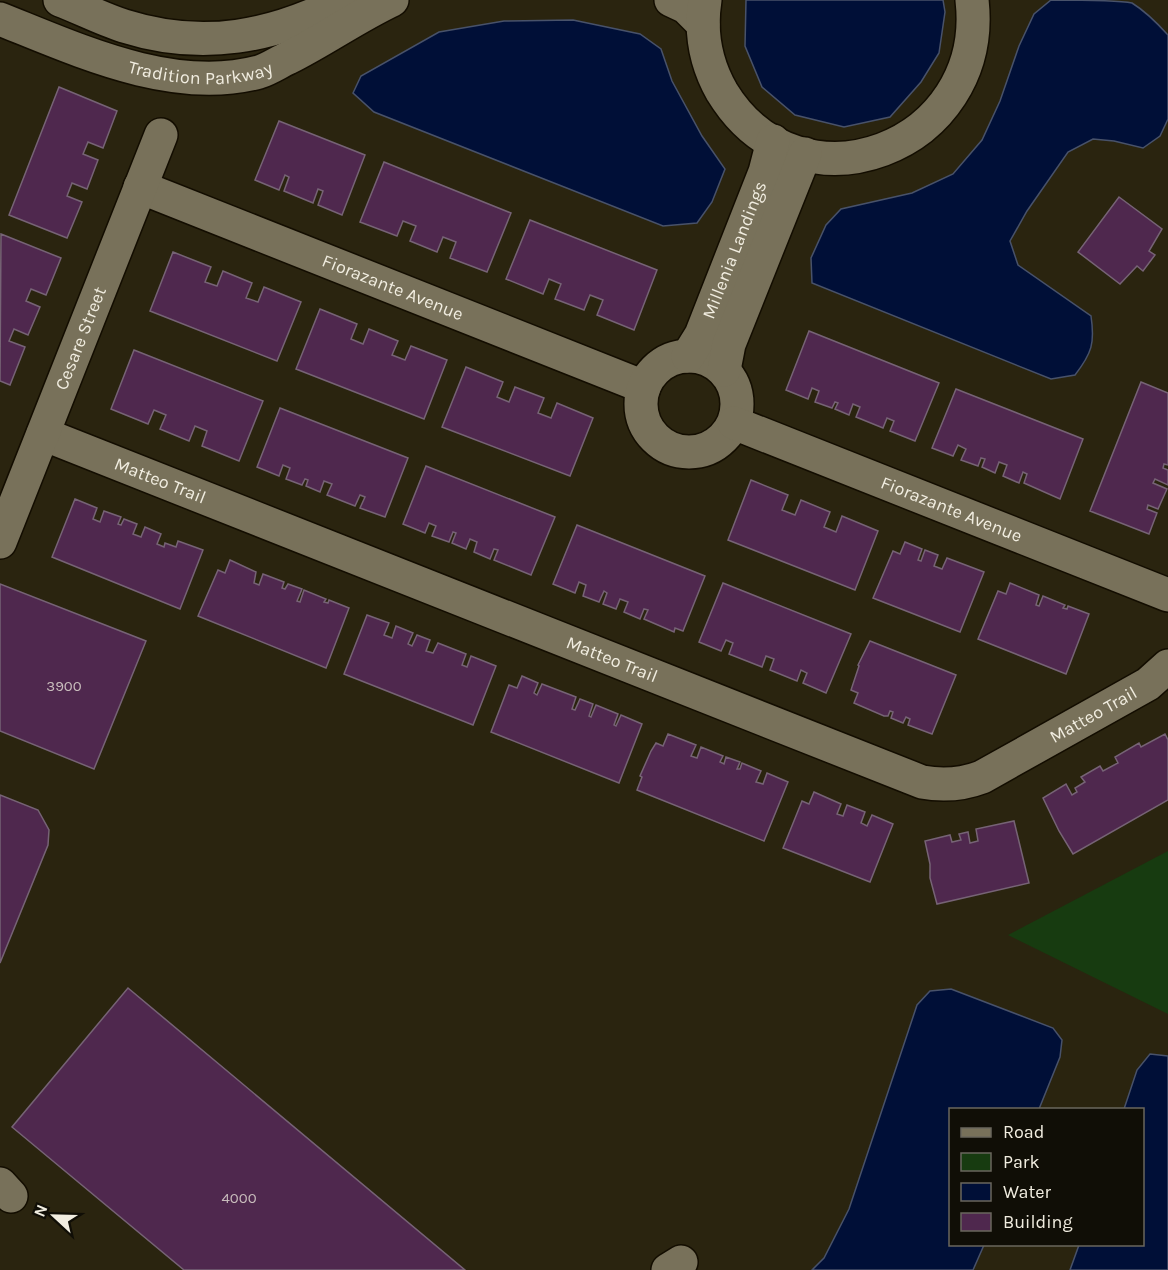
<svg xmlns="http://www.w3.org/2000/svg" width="1168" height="1270" viewBox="0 0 1168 1270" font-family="Karla,sans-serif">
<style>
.green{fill:#173b10}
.water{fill:#000f37;stroke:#48526a;stroke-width:1.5}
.building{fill:#4f284e;stroke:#766375;stroke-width:1.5}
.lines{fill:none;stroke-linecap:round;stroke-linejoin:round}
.minor-casing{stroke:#130d00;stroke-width:36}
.minor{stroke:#78715a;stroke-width:33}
.labels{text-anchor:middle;stroke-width:6;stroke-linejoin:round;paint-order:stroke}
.number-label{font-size:15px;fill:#c8bcbc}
.street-label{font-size:18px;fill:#f1ede0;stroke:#100e06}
</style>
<rect width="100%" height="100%" fill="#2a240f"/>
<polygon class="green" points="1168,851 1168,1014 1008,935"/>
<g class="water">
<polygon points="746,0 943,0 945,12 939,53 921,82 890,117 844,127 795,115 762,87 745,46"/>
<path d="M1051,0C1069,0 1118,0 1132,3C1145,11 1158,24 1168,35V119L1160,136L1143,148L1114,141L1093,139L1068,152L1027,211L1010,241L1018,265L1091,316C1095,343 1092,353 1075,375L1051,379L812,283L811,258L826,225L841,209L912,193L953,174L982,140L1000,101L1019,46L1034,14Z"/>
<polygon points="573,20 640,34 661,49 672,81 702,136 725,169 712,202 697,223 663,226 374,112 353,93 361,76 439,32 504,21"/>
<polygon points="951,989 1053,1028 1062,1040 1060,1057 1039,1109 950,1110 950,1244 984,1245 973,1270 812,1270 824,1258 849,1209 917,1005 930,991"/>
<polygon points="1150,1054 1168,1056 1168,1270 1070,1270 1079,1245 1142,1244 1142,1110 1124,1109 1137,1070"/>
</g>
<g class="building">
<polygon points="59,87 117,111 103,148 88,142 83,154 98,160 87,189 72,183 67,196 82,202 67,238 9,215"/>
<polygon points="279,121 365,155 342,215 318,205 323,191 318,189 313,203 284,191 289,177 285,175 279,190 255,180"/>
<polygon points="384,162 511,213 487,272 450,258 456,242 443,237 437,252 410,241 416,226 403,221 397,236 360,222"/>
<polygon points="1119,197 1162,229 1149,251 1155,255 1143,271 1137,266 1120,284 1078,252"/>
<polygon points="530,220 657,270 634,330 597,315 603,300 590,295 584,310 555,299 561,284 549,279 543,294 506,279"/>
<polygon points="1,234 61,258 46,295 31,289 26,301 40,307 28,335 14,329 9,341 25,347 10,385 0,381"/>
<polygon points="173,252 211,267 205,282 217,286 223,271 252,283 246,298 258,302 264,287 301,302 277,361 150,311"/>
<polygon points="320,309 357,324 351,339 363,344 369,329 398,341 392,355 405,360 411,346 447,360 424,419 296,369"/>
<polygon points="809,331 939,383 915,441 890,431 894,421 887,418 883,428 856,417 860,407 853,404 849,415 835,409 838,403 835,402 832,408 815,402 819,391 812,388 808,399 786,390"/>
<polygon points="134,350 263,401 239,461 202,446 207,431 195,426 189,441 160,429 166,415 154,410 148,424 111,409"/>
<polygon points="466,367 503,382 497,397 509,402 515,387 544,398 538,413 551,418 557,403 593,418 570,476 442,427"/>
<polygon points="1141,382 1168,393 1168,465 1164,464 1163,468 1168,470 1168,485 1155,479 1153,483 1167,489 1158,509 1148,505 1147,509 1157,513 1149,534 1090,511"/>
<polygon points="956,389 1083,439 1060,499 1024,483 1027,474 1023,472 1019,483 1003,476 1007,465 999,462 995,473 982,467 985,459 981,458 978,466 961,460 966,449 958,445 953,456 932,448"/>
<polygon points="280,408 408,458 385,517 360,508 365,497 360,495 355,506 327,495 332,484 324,481 320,492 306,486 308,480 305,479 302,485 286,479 290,468 283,465 279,476 257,467"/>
<polygon points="426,466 555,517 531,575 494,560 498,550 494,549 490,559 474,552 477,542 470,539 466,549 452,543 456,533 453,532 449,542 432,536 436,526 429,523 425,533 403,524"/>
<polygon points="751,480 788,495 782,510 795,515 801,500 830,512 824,527 836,532 842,516 878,531 855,590 728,540"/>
<polygon points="75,499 97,508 93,519 100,522 104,511 121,517 118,524 121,525 124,519 137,524 133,534 141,537 145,527 161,534 157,544 164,547 165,543 176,547 178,541 203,550 180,609 52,557"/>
<polygon points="577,525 705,576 683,631 675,628 674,632 644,619 648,610 644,609 640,619 624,612 628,602 620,599 616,609 603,604 607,593 604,591 599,602 583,596 586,585 579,582 575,593 553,584"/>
<polygon points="905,542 922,549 918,560 921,561 925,550 938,555 934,566 942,569 947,558 984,572 960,632 873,598 893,551 900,554"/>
<polygon points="230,560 256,572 254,583 259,585 263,574 284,582 282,588 285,589 288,584 302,589 297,601 300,602 304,590 326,599 324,602 328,603 329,600 349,608 326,668 198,616 218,570 225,573"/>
<polygon points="723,583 851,634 826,693 803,683 807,673 801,670 797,681 770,670 774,659 766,656 762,667 729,654 733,643 726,640 721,651 699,642"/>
<polygon points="1010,583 1039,595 1036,605 1039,606 1043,596 1065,605 1063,608 1067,609 1068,606 1089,614 1066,674 978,639 998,591 1006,594"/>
<polygon points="0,584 146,641 94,769 0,731"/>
<polygon points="367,615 389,623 384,635 392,638 396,626 413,633 408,644 412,646 417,635 430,640 426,651 433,653 438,643 466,654 462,665 467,667 471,656 496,666 473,725 344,674"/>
<polygon points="870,641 956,675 932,734 908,725 910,719 906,717 903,723 891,718 893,712 890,711 888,716 884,716 854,703 858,693 851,690 859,666 858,665"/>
<polygon points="522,676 538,683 534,693 537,695 542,684 576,697 572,709 575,710 580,699 593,704 589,716 591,717 596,705 618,714 614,725 616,726 621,715 642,724 619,783 491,732 509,685 517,688"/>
<polygon points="668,734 696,745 691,756 697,758 701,747 723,756 720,762 724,764 726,757 740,762 737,769 740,769 742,763 761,771 756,782 763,784 767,773 788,782 764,841 637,790 642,777 640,776 651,751 656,743 663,746"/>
<polygon points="1165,734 1168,740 1168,800 1073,854 1059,831 1043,798 1066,784 1072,795 1077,792 1075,788 1085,782 1081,777 1100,766 1103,771 1118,763 1115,757 1139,743 1141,747"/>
<polygon points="814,792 841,804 837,814 843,816 847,805 865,812 861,823 867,826 872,815 893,824 870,882 783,848 802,801 809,804"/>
<polygon points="0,795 38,810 49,830 48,845 0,963"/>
<polygon points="1014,821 1029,883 937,904 930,878 930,864 925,841 950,835 952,842 961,840 959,834 968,832 970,843 978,841 976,829"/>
<polygon points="128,988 465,1270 184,1270 12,1127"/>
</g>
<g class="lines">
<defs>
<g id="minor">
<path d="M60,0C81,8 102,19 124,26C203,51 273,37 345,0"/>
<polyline points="671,0 686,7 703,24"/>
<path d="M705,0C700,32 706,64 722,92C800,220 989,148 972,0"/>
<path id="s1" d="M0,19C78,50 173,95 259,72C269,69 279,62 288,58C324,40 356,17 392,0"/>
<path id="s2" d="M140,187L644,387"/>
<circle cx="689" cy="404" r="48"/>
<path id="s3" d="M688,356L701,335L765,172L773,141"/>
<polyline points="724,370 729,344 805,154"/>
<path id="s4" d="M734,423L1168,595"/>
<path id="s5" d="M43,434L922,782C943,786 961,785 982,777L1148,684L1168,666"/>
<path id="s6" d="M0,542L161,135"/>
<polyline points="0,1184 11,1196"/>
<polyline points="668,1270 681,1262"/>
</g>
</defs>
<use href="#minor" class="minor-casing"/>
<use href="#minor" class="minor"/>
</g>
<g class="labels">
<g class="number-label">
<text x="64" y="691">3900</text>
<text x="239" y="1203">4000</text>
</g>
<g class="street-label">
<text dy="6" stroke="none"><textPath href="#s1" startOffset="210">Tradition Parkway</textPath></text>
<text dy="6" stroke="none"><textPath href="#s3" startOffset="116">Millenia Landings</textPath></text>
<text dy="6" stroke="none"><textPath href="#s2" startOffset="272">Fiorazante Avenue</textPath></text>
<text dy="6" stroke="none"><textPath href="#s6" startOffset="219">Cesare Street</textPath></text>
<text dy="6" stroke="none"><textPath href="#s5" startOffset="126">Matteo Trail</textPath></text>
<text dy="6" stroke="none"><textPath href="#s4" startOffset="234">Fiorazante Avenue</textPath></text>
<text dy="6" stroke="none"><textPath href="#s5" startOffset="612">Matteo Trail</textPath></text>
<text dy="6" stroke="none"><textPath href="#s5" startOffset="1134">Matteo Trail</textPath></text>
</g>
</g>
<rect x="949" y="1108" width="195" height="138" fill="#100e06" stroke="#6a675d" stroke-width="1.5"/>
<rect x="961" y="1128" width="30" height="9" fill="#78715a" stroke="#6a675d" stroke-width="1.5"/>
<text x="1003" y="1138" font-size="18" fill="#f1ede0">Road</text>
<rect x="961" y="1153" width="30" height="18" fill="#173b10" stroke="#6a675d" stroke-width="1.5"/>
<text x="1003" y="1168" font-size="18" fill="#f1ede0">Park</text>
<rect x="961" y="1183" width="30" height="18" fill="#000f37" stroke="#6a675d" stroke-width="1.5"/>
<text x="1003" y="1198" font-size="18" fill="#f1ede0">Water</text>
<rect x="961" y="1213" width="30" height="18" fill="#4f284e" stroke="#6a675d" stroke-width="1.5"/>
<text x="1003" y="1228" font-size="18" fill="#f1ede0">Building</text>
<g transform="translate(54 1216) rotate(292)" stroke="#100e06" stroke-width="4.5" paint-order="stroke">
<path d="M0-4.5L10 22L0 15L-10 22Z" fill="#f1ede0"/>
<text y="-9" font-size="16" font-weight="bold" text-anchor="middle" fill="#f1ede0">N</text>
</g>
</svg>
